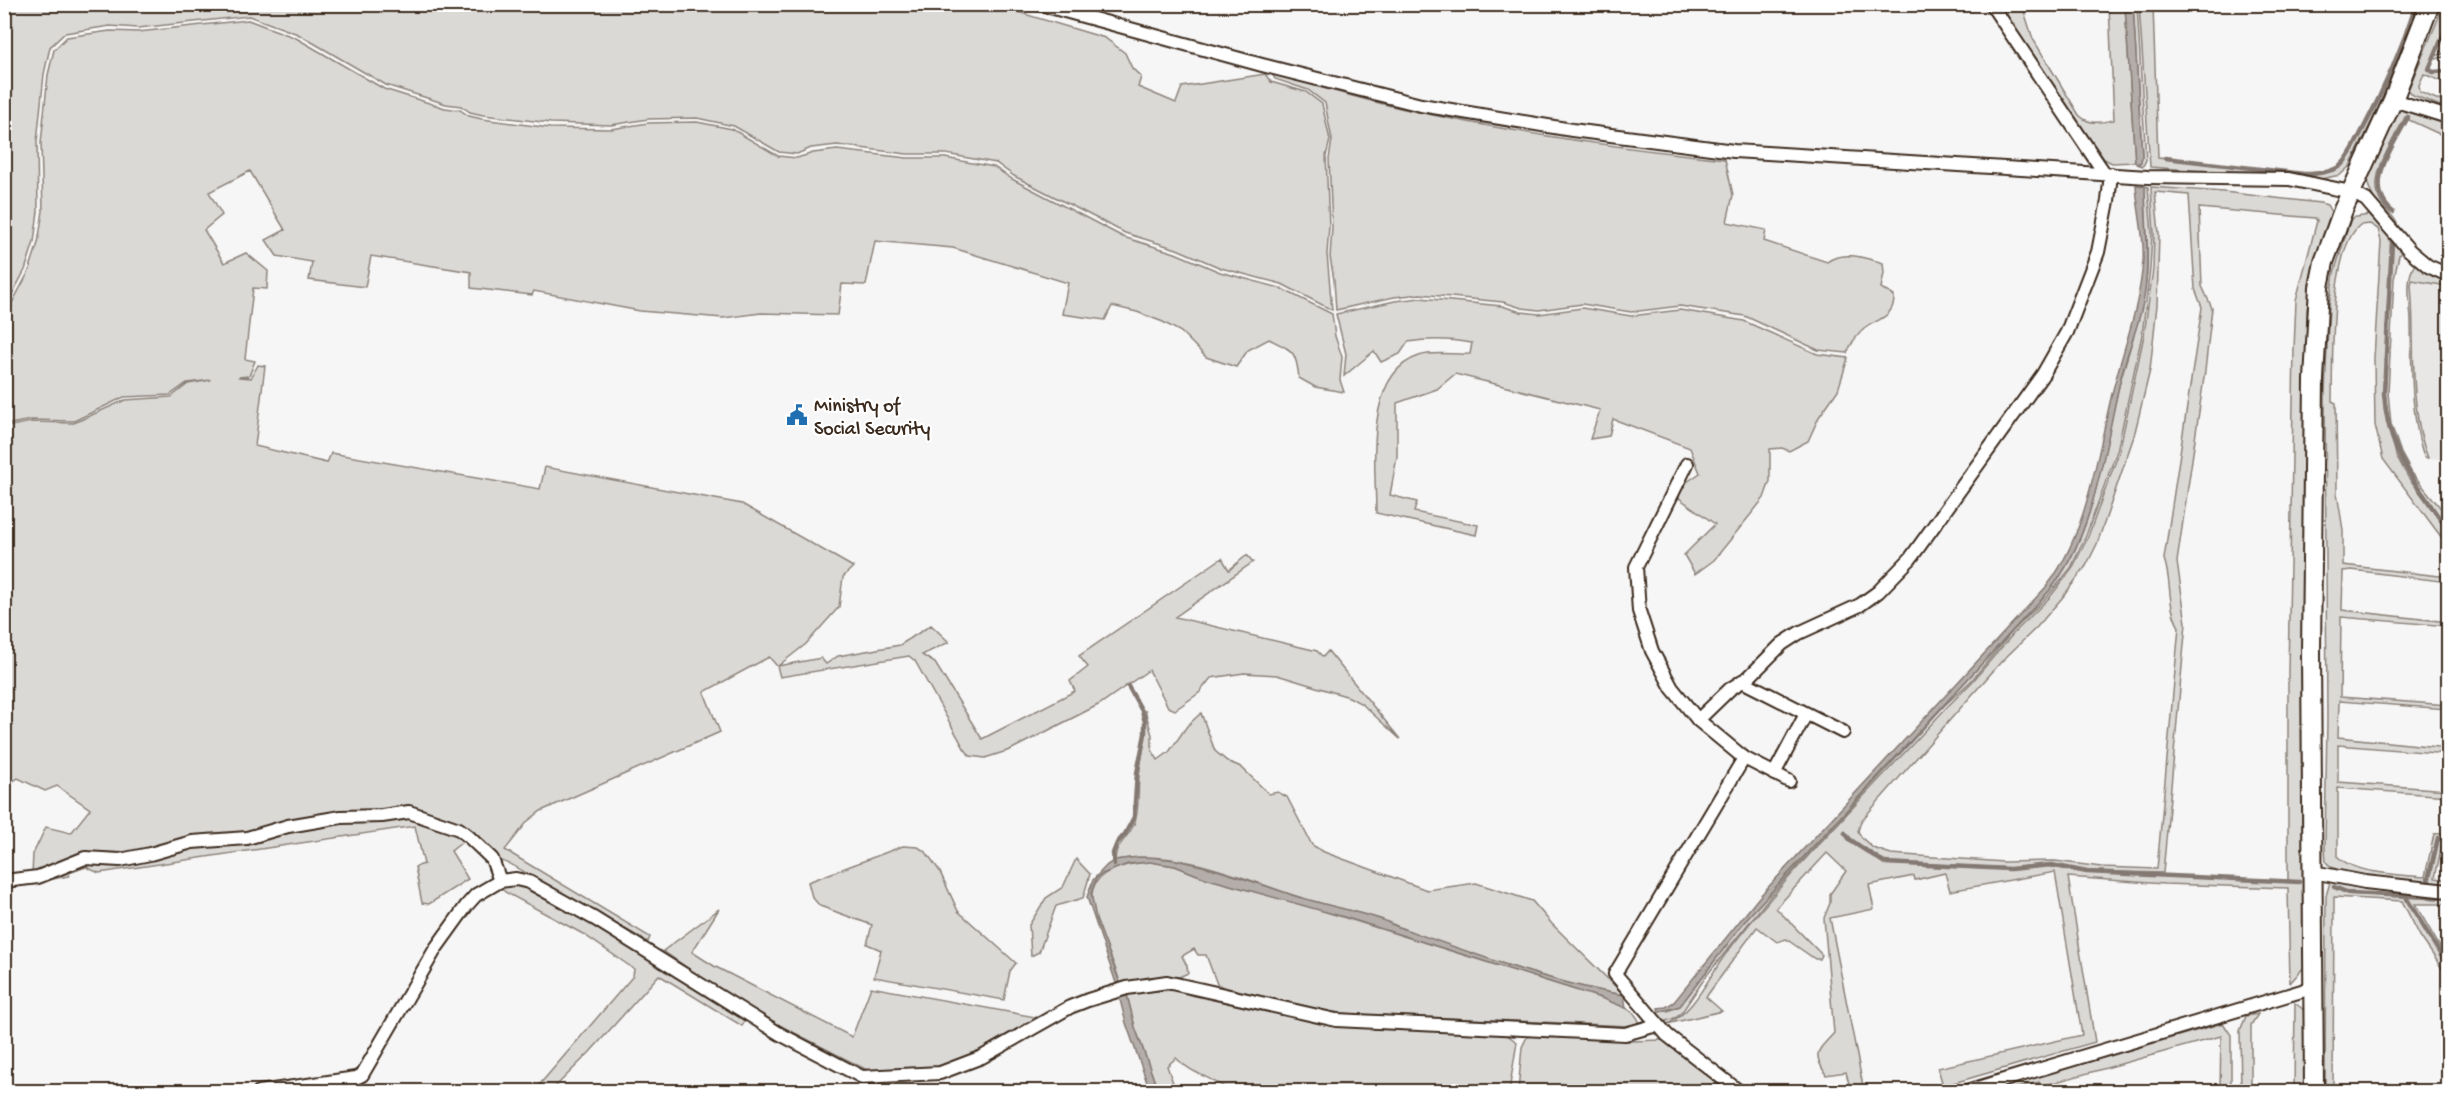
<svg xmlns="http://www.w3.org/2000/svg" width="2453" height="1096" viewBox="0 0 2453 1096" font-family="'Gochi Hand',sans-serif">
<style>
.built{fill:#e9e7e6}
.green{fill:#dbd9d6;stroke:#8b827a;stroke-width:1.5;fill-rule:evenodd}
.water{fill:#b4aeaa;stroke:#847972;stroke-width:1.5}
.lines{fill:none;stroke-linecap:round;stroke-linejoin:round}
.stream{stroke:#847972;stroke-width:4.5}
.street-casing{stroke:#3b2a1e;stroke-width:16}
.secondary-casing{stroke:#3b2a1e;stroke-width:22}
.street{stroke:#fff;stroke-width:12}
.secondary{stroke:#fff;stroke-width:18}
.labels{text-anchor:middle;stroke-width:4.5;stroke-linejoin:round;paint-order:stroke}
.poi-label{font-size:20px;fill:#3b2a1e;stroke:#fff;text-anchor:start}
</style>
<rect width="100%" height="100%" fill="#f7f6f6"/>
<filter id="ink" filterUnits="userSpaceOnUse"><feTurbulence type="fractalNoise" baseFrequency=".0167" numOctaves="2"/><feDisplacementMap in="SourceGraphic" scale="12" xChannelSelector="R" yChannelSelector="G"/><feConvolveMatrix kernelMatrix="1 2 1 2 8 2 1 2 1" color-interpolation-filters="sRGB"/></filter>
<g filter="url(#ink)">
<polygon class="built" points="2412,280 2448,286 2448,460 2428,458 2419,428 2415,392"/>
<g class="green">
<polygon points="854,4 994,5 1105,38 1125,53 1132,68 1141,77 1138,87 1176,103 1182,87 1265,74 1271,82 1306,92 1322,104 1330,140 1326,156 1329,226 1327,254 1332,310 1282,284 1221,268 1177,249 1125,233 1014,176 996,163 946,154 907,154 837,145 811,148 797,154 779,152 734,126 697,118 648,119 611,125 551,123 483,115 470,112 461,106 446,104 386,85 298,34 249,16 138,28 110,26 65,33 50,47 44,74 37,142 38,211 34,242 25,270 6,306 5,314 5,5"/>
<path d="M2018,5H2022L2033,39L2079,115C2090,126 2101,122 2114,120L2109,5H2125L2135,162L2112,163L2104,159L2002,14L2004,9Z"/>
<polygon points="2133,5 2137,5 2146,160 2143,166 2137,164 2141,162 2142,156"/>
<polygon points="2139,5 2153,5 2158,158 2314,175 2339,168 2352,152 2400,56 2418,5 2422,5 2391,81 2350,166 2340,175 2316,180 2150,167"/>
<polygon points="2444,5 2448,5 2448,23 2434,56 2448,52 2448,56 2432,60 2429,70 2433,73 2448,72 2448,84 2424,74 2419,85 2420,92 2448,104 2448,109 2413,95 2408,90"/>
<path d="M248,20L296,38L384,89L445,108L460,110L469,116L482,119L550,128L611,129L648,123L697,122L732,129L778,156L797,158L813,153L837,150L907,158H945L994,167L1012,179L1123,237L1175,253L1220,272L1280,288L1332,314L1335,336L1342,357L1340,380L1344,392L1315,387L1299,378C1296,350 1293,351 1269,339L1248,350L1236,367L1206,357L1181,332L1163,322L1137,312L1112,306L1105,320L1062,314L1068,283L953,248L875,241L866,285L842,284L838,315L761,313L723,318L640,311L534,291L532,295L471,288V272L371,256L365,287L309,280L312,262L277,256L266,240L285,230L250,171L209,192L222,215L204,230L224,263L246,253L268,271L267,289L253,288L245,359L255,361L249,376L238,377L251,378L258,365L265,366L255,446L327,463L331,453L540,489L545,467L742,504L853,567L843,577L839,607L806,644L778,666L821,658L826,664L838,656L900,645L931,625L949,642L922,655L935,663L982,739L1075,691L1070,681L1088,667L1079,656L1222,558L1229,570L1247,555L1253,562L1175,617L1317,651L1323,657L1328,651L1400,739L1362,704L1349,697L1277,675L1244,673L1211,678L1199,693L1175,710L1168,707L1149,670L1100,704L1010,750L985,758L970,756L964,748L915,661L909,656L780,677L777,666L769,657L704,692L720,732L541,811L528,821L505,850L650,937L648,942L512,865L494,858L469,834L418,811L277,827L32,875L33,854L46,827L71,833L90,809L57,786L45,791L18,778L5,786V427L31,422L74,423L125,400L171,397L188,384L211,380L187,383L170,395L124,397L74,421L31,420L5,425V339L10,307L29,271L38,243L43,211L41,143L48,75L54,50L67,37L110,31L138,32Z"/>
<path d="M1272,74C1317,86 1363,100 1409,110C1514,133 1619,148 1725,159L1733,195L1727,222L1766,230L1764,241L1827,262C1843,250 1865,258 1883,263L1884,273L1881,288L1894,296C1895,318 1876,319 1864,329C1856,336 1851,344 1847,353L1818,350L1745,316L1680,306L1631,312L1582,304L1539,310L1522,308L1503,302L1420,294L1394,297L1336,310L1334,280L1330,257L1332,227L1329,159L1332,140L1325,103L1308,90L1275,79Z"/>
<path d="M2398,108L2448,125V138L2409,120V116L2405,117C2394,140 2365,178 2382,204C2389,215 2397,217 2399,231C2386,215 2371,201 2367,180L2394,109Z"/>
<path d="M2145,186L2148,187L2152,234L2150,269L2142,335L2117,451L2087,533L2071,568L2048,596L2012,632L1971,681L1945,705L1772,894L1707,975L1682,1012L1677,1017L1664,1022L1655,1012L1668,1011L1680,1006L1748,917L2049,591C2095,537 2103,449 2120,382C2129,349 2142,315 2146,281C2150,249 2145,218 2145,186Z"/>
<path d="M2151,187L2224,192L2320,203L2327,205L2331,212L2316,258L2307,310L2302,745L2305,966L2290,983L2288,888L2164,884L2068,877L2095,1042L1943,1086L1938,1068L2082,1035L2055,872L1950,891L1945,873L1915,880L1914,876L1869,885L1874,909L1830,918L1864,1091H1838L1850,1088L1846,1072L1826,1075C1812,1052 1817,1052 1834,1033L1824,918L1830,903V894L1846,871L1827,853L1776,908L1822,955L1820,959H1815L1786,939L1777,942L1757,927L1706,997L1722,1011L1667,1024C1694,1012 1708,978 1725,955C1792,867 1872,789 1947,707L1972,682L2013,634L2050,597L2072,569L2089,534L2119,452L2144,335L2153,269L2154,234ZM2155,192L2189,195L2195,289L2202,307L2164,559C2172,581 2167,607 2179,627L2157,869L2102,867L2055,861L2004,862L1891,854L1873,848L1862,838L1858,831L1861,821L2001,662L2037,627L2062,598L2086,566L2097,544L2134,436L2150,370L2157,305L2159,233ZM2199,208L2315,218L2317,221L2296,300L2294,349L2288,673V880L2300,882L2087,873L2045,866L2010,870L1885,864L1850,842L1844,833L1885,862L2010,868L2045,864L2087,871L2163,873L2186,623L2177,562L2205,371L2212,308L2202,286Z"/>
<path d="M2369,215L2390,236L2391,242L2383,393L2385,413L2396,455L2408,477L2448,529V546L2445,545L2442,538L2383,459L2375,425L2374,358L2381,241L2378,229L2370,224L2360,225C2329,250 2333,362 2332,401L2336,403L2337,493L2343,530V565L2448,577V582L2352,570L2343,571L2342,610L2448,622V626L2341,617L2340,697L2448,705V709L2339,701L2338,737L2448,748V754L2338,745V782L2448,790V796L2338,788V857C2356,874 2401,875 2425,877L2434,834L2448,833V838L2437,837L2427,880L2430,881L2439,840L2448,841V844H2442L2435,878L2448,880V887C2424,885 2339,880 2326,862L2325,848L2327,719L2325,393L2329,305L2334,273L2351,218Z"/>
<path d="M2393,239L2402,250L2399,255L2394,279L2388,392L2391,424L2401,453L2412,473L2448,517V526C2440,518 2433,506 2426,496C2401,461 2389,437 2385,393Z"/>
<path d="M2415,264L2432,276L2448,281V286L2412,280L2411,285C2416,340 2408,407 2428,458L2424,457C2410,414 2412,368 2411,323C2411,304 2404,281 2415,264Z"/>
<path d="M1420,298L1502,306L1521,312L1539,314L1582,308L1631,316L1680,310L1744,321L1817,354L1848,358L1838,390L1819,417L1808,441L1789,451L1782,448L1770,449V481L1764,498L1714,560L1695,574L1684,555L1715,524L1679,498L1678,488L1700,473L1690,448L1613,419L1609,436L1590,439L1600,410L1455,374L1437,389L1397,403V457L1390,495L1417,502L1414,512L1478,525L1476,535L1376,513C1376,468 1363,374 1419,356C1433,351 1455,355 1470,354L1472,343C1450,339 1431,338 1408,342L1400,354L1381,362L1374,351L1344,376L1346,354L1336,314L1395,301Z"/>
<path d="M1145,710L1152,735V750L1158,760L1169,752L1187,726L1201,713L1215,751L1227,761L1241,767L1269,794L1278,792L1287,797L1312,845L1324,852L1427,890L1476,883L1532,901L1552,924L1624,995C1556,984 1479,956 1414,933C1402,929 1391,923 1380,919C1352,911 1324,905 1296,896C1239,877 1177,848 1115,860C1115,843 1133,835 1136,818C1139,805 1138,790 1139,776C1142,753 1148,733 1145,710Z"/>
<polygon points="409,813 466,839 451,851 468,879 429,904 422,903 415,867 424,864 415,826 99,873 86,867 69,873 69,876 5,888 5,882 71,864"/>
<polygon points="903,846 918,847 926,852 939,870 958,911 1016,963 1010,971 1004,1000 874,977 881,950 867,944 872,925 820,906 812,897 808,882"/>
<polygon points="1076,859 1090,874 1083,898 1056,906 1039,952 1031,956 1029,925 1046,898 1063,887"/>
<path d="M1150,862L1175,866L1205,878L1314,908L1601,998C1614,1003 1633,1007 1639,1021L1637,1024L1629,1026L1354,1014L1332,1012L1223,987L1217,984L1206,955H1198L1194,949L1182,956L1187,966L1188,973L1179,977H1149L1121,986C1105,926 1051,869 1150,862Z"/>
<polygon points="2335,881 2448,897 2349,892 2332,887 2348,894 2448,899 2448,904 2415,904 2448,961 2448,965 2411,903 2408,903 2448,969 2448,977 2420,936 2402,901 2334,897 2333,1091 2325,1092 2326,896 2330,882"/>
<polygon points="516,884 589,921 745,1021 742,1026 659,975 590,1052 551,1091 534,1091 633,976 634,969 583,934 505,892 499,886"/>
<polygon points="719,909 692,952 714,966 852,1037 871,987 1041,1018 947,1068 871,1072 746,1008 663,951"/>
<path d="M1175,990L1322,1024L1507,1035L1517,1042L1509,1091H1230C1213,1078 1190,1073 1176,1058L1167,1066L1176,1091H1158L1135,1027L1127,995L1133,992Z"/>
<polygon points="2295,1003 2304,1010 2305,1091 2294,1092"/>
<polygon points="2258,1014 2251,1025 2251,1091 2241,1091 2240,1031 2246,1016"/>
<polygon points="2223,1023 2231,1035 2231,1091 2220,1091 2221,1036 2045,1085 2044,1091 2039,1091 2039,1082 2006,1091 1989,1091"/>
<polygon points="1531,1035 1631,1041 1662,1040 1727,1091 1518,1092 1522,1047 1527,1037"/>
</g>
<g class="water">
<polygon points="2125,5 2133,5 2142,156 2141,162 2137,164 2135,162"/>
<path d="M2136,185L2145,186C2145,218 2149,249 2146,281C2144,313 2130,343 2122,373C2105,442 2096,535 2049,591L1748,917L1680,1006L1659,1012L1658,1008L1666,1007L1674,1002L1760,896L2046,587C2088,535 2097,453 2113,390C2124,347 2140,305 2143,261C2145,236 2137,210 2136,185Z"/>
<path d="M1138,857C1191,857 1241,878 1292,895C1321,904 1351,910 1380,919C1390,923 1399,928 1410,931C1476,955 1555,984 1624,995L1626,1008L1601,998L1344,917L1205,878L1175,866L1150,862L1128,864L1102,874L1096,879L1091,893L1096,918L1121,986H1117L1087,897L1093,880L1107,865L1115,860Z"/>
<polygon points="1127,995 1135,1027 1158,1091 1150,1091 1126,1023 1119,996"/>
</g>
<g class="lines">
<g class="stream">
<polyline points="2001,7 2008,4"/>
<polyline points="2448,24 2429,69 2433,72 2448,71"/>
<path d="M2165,158L2304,174C2316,174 2330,173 2340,166C2350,158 2356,142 2362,131C2384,90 2402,49 2416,4"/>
<path d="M2393,212C2361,186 2394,145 2408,117"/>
<path d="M2391,234L2392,242L2384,393C2387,437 2400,462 2425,497C2432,507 2439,520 2448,528"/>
<polyline points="1845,833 1851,841 1885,863 2010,869 2052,865 2087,872 2299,882"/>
<polyline points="1114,864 1113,853 1117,843 1125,834 1134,817 1137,773 1145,734 1145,722 1142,711 1128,686"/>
<polyline points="2428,880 2438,838 2448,839"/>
<polyline points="2334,887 2349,893 2448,898"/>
<polyline points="2407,899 2448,967"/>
<polyline points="2298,1092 2298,1091"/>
</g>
<defs>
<g id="street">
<polyline points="1039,4 1262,65 1421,105 1572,130 1734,151 2148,177 2289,179 2351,192 2366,200 2409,250 2428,266 2448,275"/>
<polyline points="1991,4 2105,174"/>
<polyline points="2393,100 2448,117"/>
<polyline points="1687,464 1636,567 1639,611 1652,651 1672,688 1698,720 1744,758 1789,781"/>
<polyline points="1742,681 1843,732"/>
<polyline points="1698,720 1730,689 1749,677 1782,644 1799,633 1860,605 1878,592 1910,559 2043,374 2067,332 2098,252 2108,201 2111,174"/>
<polyline points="1774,774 1806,714"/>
<polyline points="2313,872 2365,882 2448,891"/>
<polyline points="4,881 38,877 85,858 120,860 150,854 192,842 247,838 288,826 341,817 382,816 409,812 459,829 468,836 492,859 500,881"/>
<polyline points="259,1092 356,1078 362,1075 436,948 467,905 476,895 500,881 516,879 529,882 595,919 780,1034 862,1077 940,1073 982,1057 1070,1007 1088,1000 1127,988 1167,982 1336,1020 1625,1034 1657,1025"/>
<polyline points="1740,1092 1667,1035 1615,974 1744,758"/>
<polyline points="1964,1092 2315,987"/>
</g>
<polyline id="secondary" points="2314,1092 2311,652 2314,380 2319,287 2324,262 2343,210 2393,100 2430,4"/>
</defs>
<use href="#street" class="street-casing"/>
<use href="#secondary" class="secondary-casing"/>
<use href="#street" class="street"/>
<use href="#secondary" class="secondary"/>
</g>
</g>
<defs>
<symbol id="civic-bare" viewBox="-9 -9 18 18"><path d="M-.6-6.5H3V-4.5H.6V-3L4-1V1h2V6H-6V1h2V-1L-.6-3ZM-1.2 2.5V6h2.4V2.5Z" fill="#1f6fb2" stroke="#fff" stroke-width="2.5" paint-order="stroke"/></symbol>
</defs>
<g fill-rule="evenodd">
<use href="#civic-bare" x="782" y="400" width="30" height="30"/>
</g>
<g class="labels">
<g class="poi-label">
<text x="814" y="411">Ministry of<tspan x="814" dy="23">Social Security</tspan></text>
</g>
</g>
<rect width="2453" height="1096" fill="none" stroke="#fff" stroke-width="24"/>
<rect x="12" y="12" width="2429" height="1072" fill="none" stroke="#3b2a1e" stroke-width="2" filter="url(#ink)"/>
</svg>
